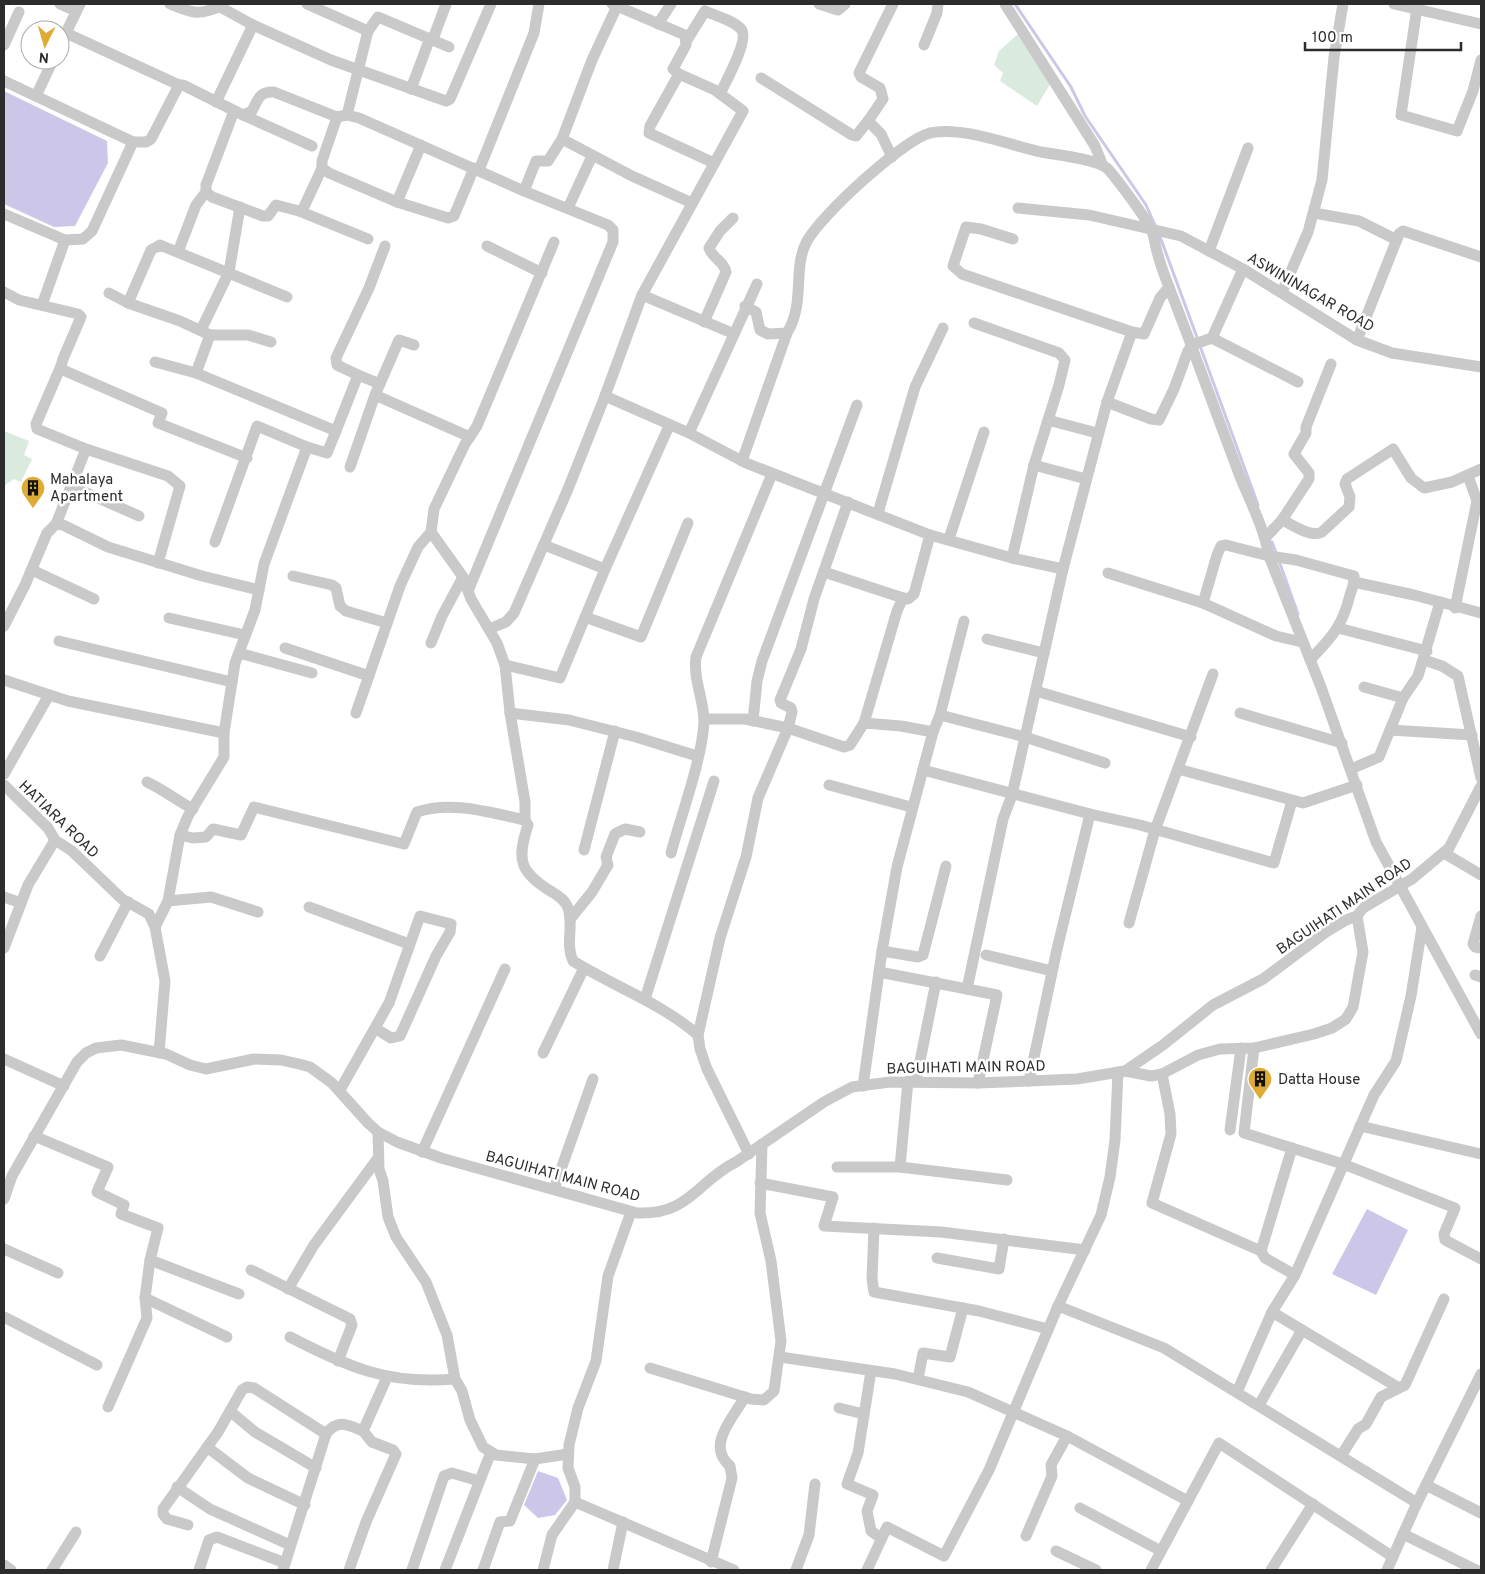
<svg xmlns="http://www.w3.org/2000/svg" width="1485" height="1574" viewBox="0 0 1485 1574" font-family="Overpass,sans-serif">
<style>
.green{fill:#daeade}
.water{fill:#ccc7e9}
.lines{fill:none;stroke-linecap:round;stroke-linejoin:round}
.stream{stroke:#ccc7e9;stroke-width:3}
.minor{stroke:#c9c9c9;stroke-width:11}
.labels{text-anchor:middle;stroke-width:5;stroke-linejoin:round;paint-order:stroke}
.street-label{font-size:15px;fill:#2c2c2c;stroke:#fff}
.poi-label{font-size:15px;fill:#2c2c2c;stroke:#fff;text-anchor:start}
</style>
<rect width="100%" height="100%" fill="#fff"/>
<g class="green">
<polygon points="1018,34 1050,84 1037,106 1000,81 1003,73 994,65 999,51"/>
<polygon points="4,431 29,441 24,455 32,459 21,482 14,479 5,485 4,490"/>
</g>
<g class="water">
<polygon points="4,91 107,141 108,163 75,226 54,227 4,204"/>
<polygon points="1367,1209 1408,1230 1376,1295 1332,1274"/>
<polygon points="538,1471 558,1478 567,1500 555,1515 538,1518 524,1505"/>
</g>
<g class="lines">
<g class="stream">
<polyline points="1015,4 1071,87 1085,116 1146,205 1155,225"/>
<polyline points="1159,234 1198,340"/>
<polyline points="1200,346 1258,505"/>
<polyline points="1272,542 1276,553"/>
<polyline points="1279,561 1298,614"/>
</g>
<g class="minor">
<polyline points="60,4 76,11"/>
<path d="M170,4C193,13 198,16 221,6"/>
<polyline points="221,4 222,8 253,25 331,60 446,101 450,99 491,4"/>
<polyline points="307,4 368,31"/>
<polyline points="612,4 685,35 686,45 673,69 679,74 650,126 649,133 714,163"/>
<polyline points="819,4 838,10 845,4"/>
<polyline points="1005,4 1095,146 1103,166"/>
<polyline points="1394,4 1481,24"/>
<polyline points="1417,8 1401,115 1457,131 1473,91 1481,60"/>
<polyline points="658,24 671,4"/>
<polyline points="66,33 179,85"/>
<polyline points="433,39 446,4"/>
<path d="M687,40L705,11C716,16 733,20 741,29C750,39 726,81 720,94"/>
<polyline points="4,45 19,12"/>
<polyline points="60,45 80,4"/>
<polyline points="924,45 937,13 938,4"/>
<polyline points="761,78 852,135 856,136 868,121 881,134 892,157"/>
<polyline points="4,81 133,142 92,231 83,239 65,240 4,214"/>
<polyline points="411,89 430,38"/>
<polyline points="36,96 53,60"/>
<polyline points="216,102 253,25"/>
<polyline points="234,111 206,185 206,192 212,197 263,216 268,216 276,205 299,211 303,209 322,168"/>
<polyline points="243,115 312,146"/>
<polyline points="347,115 368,31 378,17 449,47"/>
<polyline points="337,117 322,161 322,168 329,173 397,202 448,218 454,216 474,168"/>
<polyline points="868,121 883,99 880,88 861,77 859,73 893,4"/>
<polyline points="562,139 632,176 692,203"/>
<path d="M133,142H146L151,139L179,85H183L243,115L252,111C258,99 260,91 274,92L337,117L347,115L359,118L524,191L608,225L613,230V242L468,591"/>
<polyline points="479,170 534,33 539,4"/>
<polyline points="524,191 536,161 548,161 562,139 592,60 618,4"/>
<polyline points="397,202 421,145"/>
<polyline points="568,208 592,156"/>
<polyline points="1018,208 1089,215 1181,236 1243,269 1357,340 1392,353 1481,367"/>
<polyline points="299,211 368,239"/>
<polyline points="1314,213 1359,221 1397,240"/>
<polyline points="1013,239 981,229 966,227 953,266 962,274 1132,332"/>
<polyline points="487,246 542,273"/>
<polyline points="1209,251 1248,148"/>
<polyline points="178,252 196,205 206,192"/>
<polyline points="1169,287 1160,298 1144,334 1132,332 1107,402 1151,419 1159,420 1174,389 1188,351 1192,345 1212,338 1298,382"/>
<polyline points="4,292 19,300 78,314 81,317 63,359 61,366 63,370 162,413 158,423 247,458"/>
<polyline points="1282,292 1308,232 1322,180 1334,57 1343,4"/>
<polyline points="109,293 128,303"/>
<polyline points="642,295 732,333"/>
<polyline points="42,305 65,240"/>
<polyline points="745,306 756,312 760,330 768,334 787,333"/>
<path d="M704,322L726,272C724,261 712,258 709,248L720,231L733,218"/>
<polyline points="974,323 1059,353 1065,360 1059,385 1034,465 1012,558"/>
<polyline points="201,330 229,272 240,207"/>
<polyline points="1212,338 1243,269"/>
<polyline points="1357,340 1399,234 1403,231 1481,257"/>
<polyline points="271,342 248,335 210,335 180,321 128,303 151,250 160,245 287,297"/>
<polyline points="155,362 196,373 336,431 358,375 337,365 336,358 369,288 385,246"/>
<polyline points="61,366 36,424 37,429 86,449 168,476 180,486 158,563"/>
<polyline points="196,373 210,335"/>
<polyline points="358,375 380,384"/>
<polyline points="375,395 399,340 414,345"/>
<polyline points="605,396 642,295 743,111 715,90 679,74"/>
<polyline points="1048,420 1097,433"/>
<polyline points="689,433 757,284"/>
<polyline points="307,447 327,453 336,431"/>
<path d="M742,461L787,333C806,302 792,268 807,241C821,215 903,140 930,133C963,126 1009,145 1041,152C1057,155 1098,159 1108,169C1120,183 1143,214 1151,229C1155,237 1155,247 1158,255C1162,270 1168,285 1174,300C1197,359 1218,419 1241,479C1252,505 1264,529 1269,556L1321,687L1376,842L1481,1034"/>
<polyline points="1034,465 1086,479"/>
<polyline points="350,467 375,395 470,437"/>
<polyline points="71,486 139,516"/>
<polyline points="878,513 915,387 943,328"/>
<path d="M1282,520C1293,525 1311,538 1322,532L1349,507L1350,497L1345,484L1347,479L1393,449L1411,478L1424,488L1452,482L1481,469"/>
<polyline points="56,524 86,449"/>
<path d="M431,532L463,577L471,599L497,643L505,665L510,713L525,802V820L528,825C516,861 520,872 552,892C559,896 565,900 568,908C574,926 565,944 573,961C615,987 661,1003 698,1035L700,1049L707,1069L749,1154"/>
<polyline points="1266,537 1282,520 1309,479 1309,473 1294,454 1306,433 1306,427 1331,364"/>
<polyline points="949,539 984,432"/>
<polyline points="544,545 605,569"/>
<polyline points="1063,569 1107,402"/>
<polyline points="32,570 94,599"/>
<polyline points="824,572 903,598"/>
<polyline points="1108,573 1203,603 1276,636 1302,642"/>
<polyline points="293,576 332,585 336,588 340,606 346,611 387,623"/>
<polyline points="1354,582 1414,595 1481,613"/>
<path d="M1203,603L1217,555L1221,546L1226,545L1269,556L1296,560L1354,576C1355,583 1352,588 1350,595C1342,627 1332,637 1310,660"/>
<polyline points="1455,608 1477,501 1468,476"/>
<polyline points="585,617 641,637 688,523"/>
<polyline points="169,618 245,635"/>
<polyline points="4,626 25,585 47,533 56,524 63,525 108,547 202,576 259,590"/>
<polyline points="1338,628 1427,651"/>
<polyline points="489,629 506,622 514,613 568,489 605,396 689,433 746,463 930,535 1012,558 1063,569 1012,795 1003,819 967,989 997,995 978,1083"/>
<polyline points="987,639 1044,653"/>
<polyline points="59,641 232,682"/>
<polyline points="431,643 442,616 463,577"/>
<polyline points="285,648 369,676"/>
<polyline points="239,653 312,673"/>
<polyline points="1424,660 1442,666 1458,676 1481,778"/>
<polyline points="505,665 560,678 605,569 669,426"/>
<polyline points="4,680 68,701 224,733 235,663 255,610 264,564 307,447 257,426 215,542"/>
<polyline points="1364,687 1403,698"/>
<polyline points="1036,691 1191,737"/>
<polyline points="356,713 400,586 418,547 431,532 434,509 465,444 477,426 554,242"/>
<polyline points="510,713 569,720 636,737 697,756"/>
<polyline points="1240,713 1342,743"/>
<polyline points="940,715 1025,737 1105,763"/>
<polyline points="704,719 745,719 788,728 792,712 791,708 781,703 780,700 801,649 814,599 848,502"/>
<polyline points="753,721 757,681 762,661 857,405"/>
<polyline points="864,723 897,611 903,598 908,599 914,594 930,535"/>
<polyline points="1390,730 1472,735"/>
<polyline points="933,732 940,715 964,621"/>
<polyline points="1178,769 1303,803 1357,785"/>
<polyline points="1351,769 1379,757 1403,698 1418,676 1440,602"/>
<polyline points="923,770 1090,814"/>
<polyline points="4,774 49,695"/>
<path d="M147,782C164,790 176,800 193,809"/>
<polyline points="4,785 48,828 55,840 72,851 122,899 149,914 155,927 165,981 159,1053"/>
<polyline points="829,785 911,807"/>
<path d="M180,835L193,838L206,837L213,829L241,835L254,807L404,844L417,812C451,800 491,813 525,820"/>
<polyline points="584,850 615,731"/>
<path d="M671,853C681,815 702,760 704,722C704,699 693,680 696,657L772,474"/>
<polyline points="1444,853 1481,875"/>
<polyline points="4,897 21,903"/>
<polyline points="168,901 211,897 258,912"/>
<polyline points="309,907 409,944"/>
<polyline points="1481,916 1473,944 1475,947 1481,948"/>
<polyline points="571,918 592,892 608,865 606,857 615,834 625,829 640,832"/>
<polyline points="1129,923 1155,830 1213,674"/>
<polyline points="155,927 168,901 180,835 188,816 224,757 224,733"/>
<polyline points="4,948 28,885 55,840"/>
<polyline points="882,951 918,957 923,955 946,866"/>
<polyline points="986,955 1052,971"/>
<polyline points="100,956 128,902"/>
<polyline points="879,972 967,989"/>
<polyline points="1475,975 1481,977"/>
<polyline points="645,999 714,781"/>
<polyline points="698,1035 720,938 746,857 758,798 788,728 844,747 850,745 864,723 901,726 933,732 897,867 882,951 863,1086"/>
<polyline points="1254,1048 1244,1133 1343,1164 1455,1208 1444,1234 1445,1240 1481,1259"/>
<polyline points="543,1053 584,968"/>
<polyline points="4,1059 64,1086"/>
<polyline points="1125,1071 1151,1076 1162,1074 1198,1055 1220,1049 1254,1048 1314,1034 1332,1028 1346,1019 1353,1007 1363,952 1357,916"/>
<polyline points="1162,1074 1170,1114 1171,1134 1152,1203 1261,1251"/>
<polyline points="916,1081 936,982"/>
<polyline points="1029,1081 1057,949 1090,814 1140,825 1274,863 1292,801"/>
<polyline points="340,1090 389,1003 420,916 451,924 450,932 436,956 400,1036 391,1038 375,1028"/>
<polyline points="1360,1126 1481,1154"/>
<polyline points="1230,1130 1241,1048"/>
<polyline points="378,1132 379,1169 383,1181 388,1217 396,1237 426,1282 447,1335 455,1379 462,1391 470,1420 483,1447 496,1455 535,1459 568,1454"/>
<polyline points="34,1136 108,1167 97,1192 124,1205 121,1214 158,1228 150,1260 145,1298 147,1318 108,1407"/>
<polyline points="1292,1148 1261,1251 1265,1258 1295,1275"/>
<polyline points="422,1152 505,969"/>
<polyline points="837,1167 900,1167 1007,1180"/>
<polyline points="900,1167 908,1081"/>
<polyline points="760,1183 833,1197 824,1226 941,1232 1085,1250"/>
<polyline points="554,1189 593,1079"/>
<path d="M4,1199L12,1176L77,1062L86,1053L96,1048L121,1045L166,1054L190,1065L206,1069L254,1059L281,1060L299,1064L310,1067L332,1083L368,1123L378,1132L397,1142L441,1158L637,1213C690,1215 697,1181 736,1162L824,1102L852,1087L890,1082L978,1083L1077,1079L1125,1071L1163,1045L1213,1005L1263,979L1326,932L1346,920L1357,916L1363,908L1412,879L1449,848L1481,786"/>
<polyline points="631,1212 608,1276 596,1361 578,1408 569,1445 568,1468 575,1487 575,1502 734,1570"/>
<polyline points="874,1228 872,1279 874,1292 979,1311 1048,1329"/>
<polyline points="4,1249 58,1273"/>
<polyline points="937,1258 999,1269 1004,1239"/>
<polyline points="150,1260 239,1294"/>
<polyline points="251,1270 350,1319 352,1325 338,1361"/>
<polyline points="288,1289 314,1245 378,1158"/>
<polyline points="145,1298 227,1337"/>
<polyline points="1058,1306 1164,1348 1417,1503"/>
<polyline points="1272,1312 1399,1388"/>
<polyline points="4,1317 97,1365"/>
<path d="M290,1337C348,1367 388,1385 455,1379"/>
<polyline points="780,1357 895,1374 968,1392 1067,1436 1188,1501"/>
<polyline points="650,1368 751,1399 764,1400 774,1391 781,1341 771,1261 760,1213 762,1144"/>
<polyline points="871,1371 858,1453 847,1484 873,1495 867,1511 871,1531 881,1538"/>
<polyline points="918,1379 923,1353 950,1357 963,1308"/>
<polyline points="1237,1392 1272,1312 1295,1275 1374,1095 1396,1061 1411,996 1422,927"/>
<polyline points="1259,1405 1302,1330"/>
<polyline points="839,1408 864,1414"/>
<polyline points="231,1412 255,1432 316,1468"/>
<polyline points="207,1447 248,1478 305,1505"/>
<polyline points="1341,1456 1358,1429 1366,1424 1381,1397 1405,1385 1444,1299"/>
<polyline points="1426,1485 1481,1513"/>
<polyline points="177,1487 210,1509 290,1545"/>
<polyline points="1080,1508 1161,1551"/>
<polyline points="188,1525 167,1519 163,1514 163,1509 218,1432 242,1390 247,1387 254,1388 326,1434"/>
<polyline points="1403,1534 1476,1570"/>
<polyline points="1026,1536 1052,1476 1051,1465 1067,1436"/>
<polyline points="1056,1551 1096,1570"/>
<path d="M711,1562L732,1478L730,1466C706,1446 732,1419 745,1397"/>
<polyline points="4,1565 11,1570"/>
<polyline points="52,1570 76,1532"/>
<polyline points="199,1570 209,1540 217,1537 285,1563"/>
<path d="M283,1570L326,1434C337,1419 347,1424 363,1431L387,1377"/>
<polyline points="349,1570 366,1522 396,1454 393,1450 372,1442 363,1431"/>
<polyline points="412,1570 444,1476 452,1473 479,1481"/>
<polyline points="445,1570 491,1452"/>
<polyline points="483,1570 500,1522 510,1521 535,1459"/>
<polyline points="543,1570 552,1535 575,1502"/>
<polyline points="613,1570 623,1522"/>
<polyline points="796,1570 809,1535 815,1484"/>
<polyline points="867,1570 887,1527 944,1556 989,1470 1058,1306 1101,1215 1110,1177 1115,1140 1118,1072"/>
<polyline points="1151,1570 1219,1443 1393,1557"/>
<polyline points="1271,1570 1313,1504"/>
<polyline points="1387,1570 1417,1503 1481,1374"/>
</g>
</g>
<defs>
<symbol id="building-pin" viewBox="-11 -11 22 30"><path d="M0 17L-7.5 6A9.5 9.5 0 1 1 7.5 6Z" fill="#deab34" stroke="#fff"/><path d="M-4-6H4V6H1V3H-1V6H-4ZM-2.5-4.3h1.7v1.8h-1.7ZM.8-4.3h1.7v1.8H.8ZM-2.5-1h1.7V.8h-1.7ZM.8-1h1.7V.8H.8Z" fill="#111"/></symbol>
</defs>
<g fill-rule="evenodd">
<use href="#building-pin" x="19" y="474" width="28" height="38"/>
<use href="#building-pin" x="1246" y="1065" width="28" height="38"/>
</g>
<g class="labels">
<g class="street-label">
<text transform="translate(1311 292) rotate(30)" y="5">ASWININAGAR ROAD</text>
<text transform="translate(59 819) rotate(44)" y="5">HATIARA ROAD</text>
<text transform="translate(1344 906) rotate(-34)" y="5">BAGUIHATI MAIN ROAD</text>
<text transform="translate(966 1067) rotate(-1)" y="5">BAGUIHATI MAIN ROAD</text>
<text transform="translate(563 1176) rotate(15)" y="5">BAGUIHATI MAIN ROAD</text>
</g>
<g class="poi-label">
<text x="50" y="484">Mahalaya<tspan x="50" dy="17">Apartment</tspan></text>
<text x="1278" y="1084">Datta House</text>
</g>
</g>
<rect width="1485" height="1574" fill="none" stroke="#2c2c2c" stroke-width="10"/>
<g transform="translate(45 45) rotate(185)"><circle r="24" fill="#ffffff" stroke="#ababab"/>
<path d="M0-4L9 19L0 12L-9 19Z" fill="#deab34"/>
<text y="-8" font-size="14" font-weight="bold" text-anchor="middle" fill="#2c2c2c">N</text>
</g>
<path d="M1305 42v8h156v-8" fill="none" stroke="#2c2c2c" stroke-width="2.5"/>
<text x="1312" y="42" font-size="15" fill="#2c2c2c" stroke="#ffffff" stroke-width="4" paint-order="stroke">100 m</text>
</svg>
